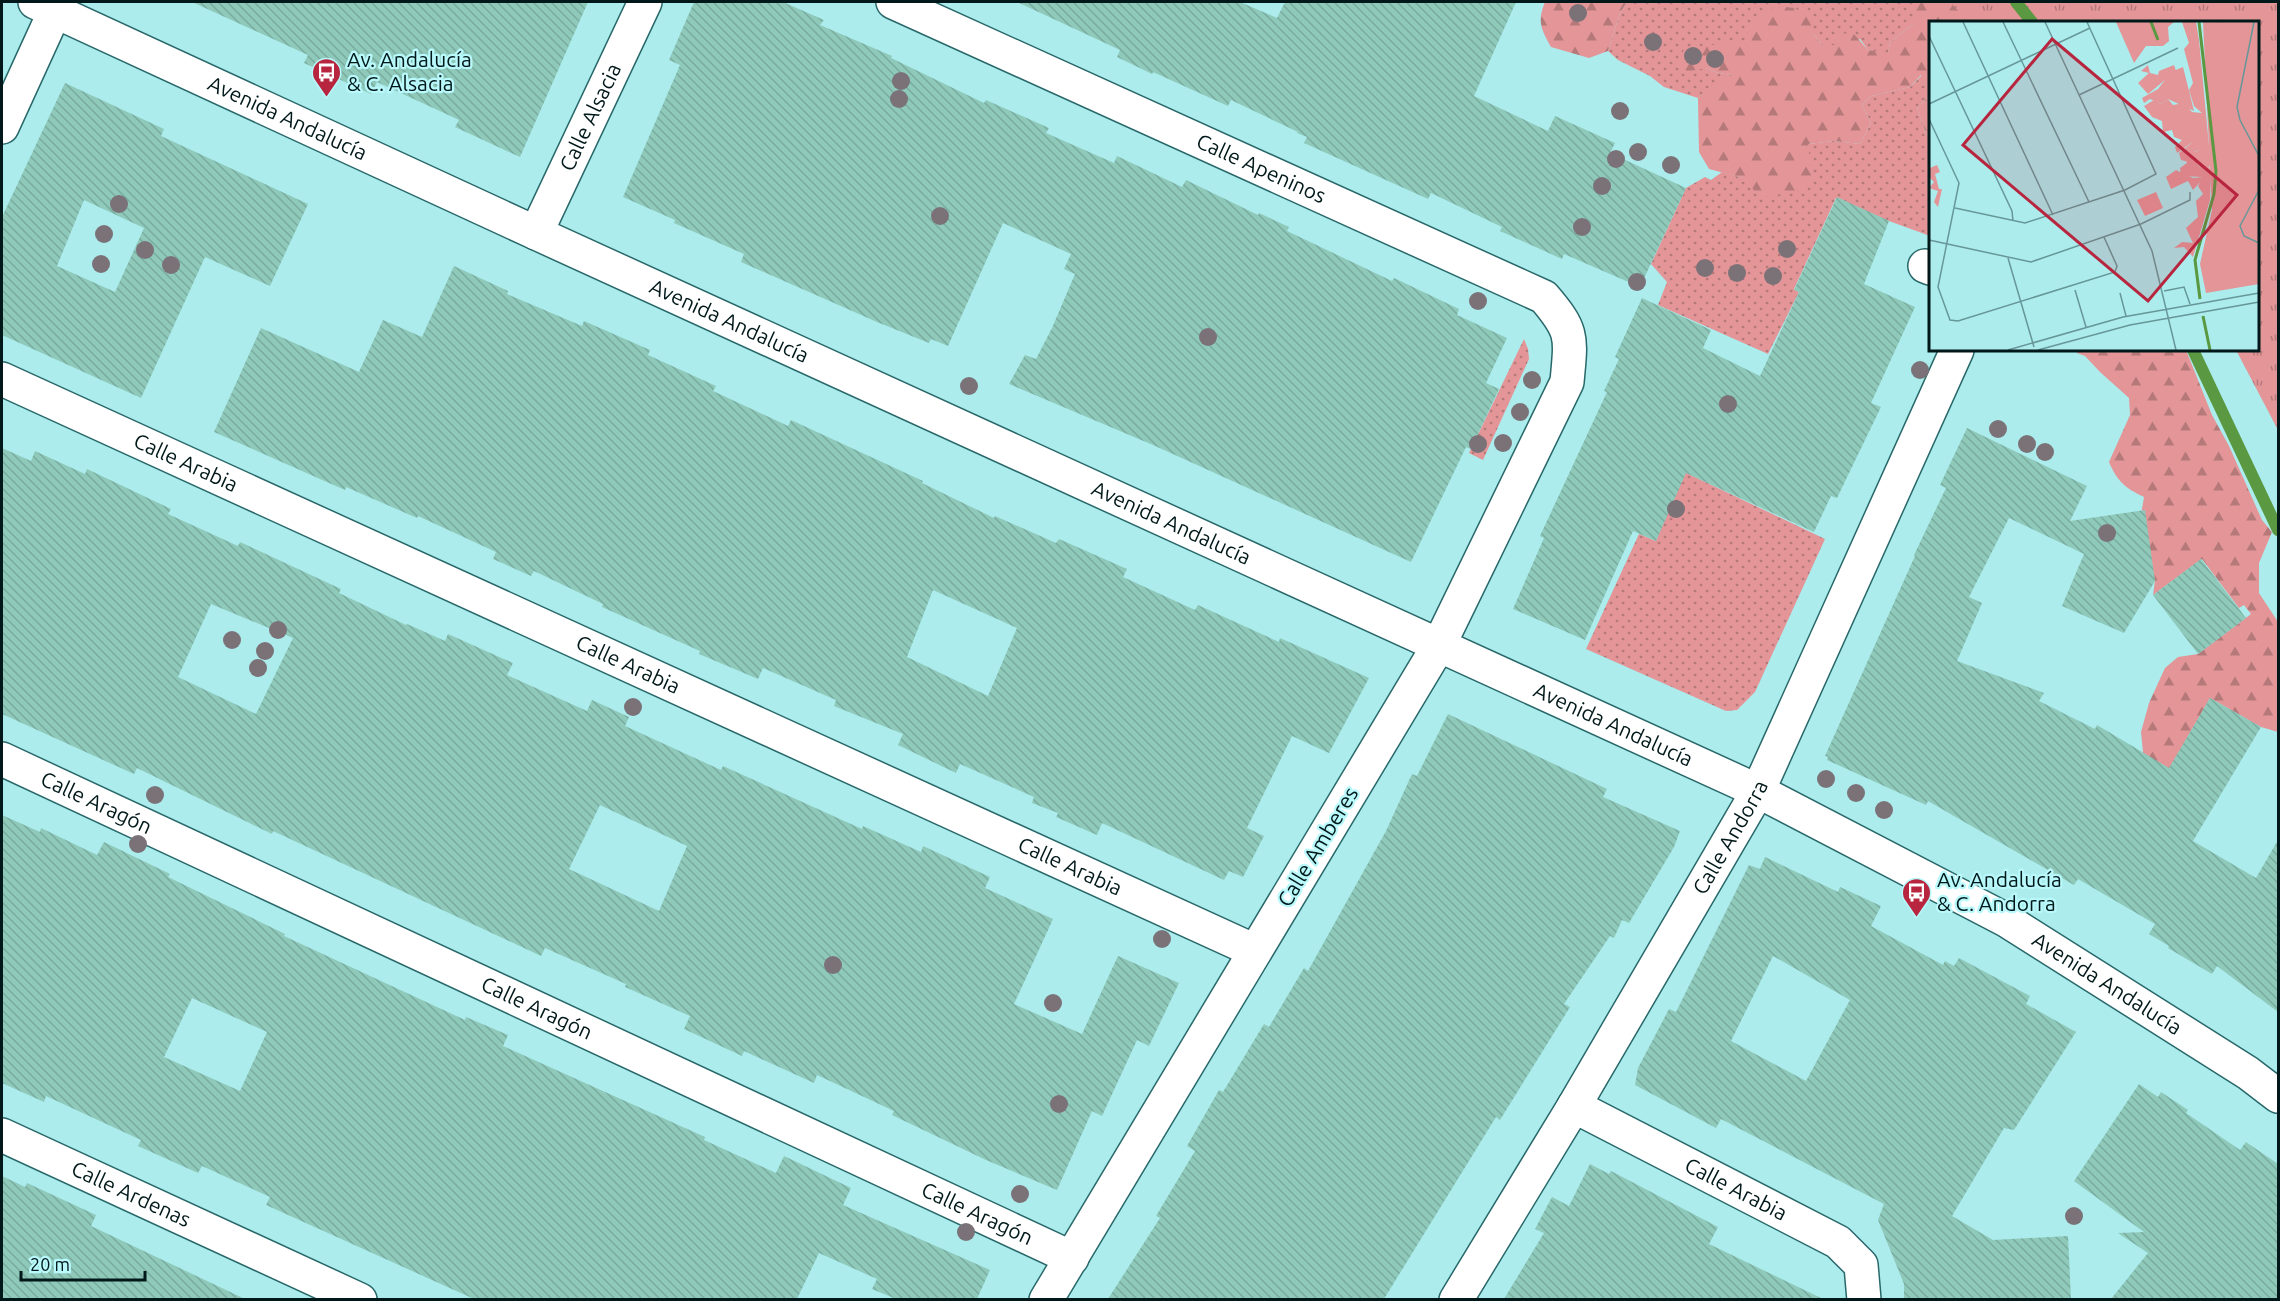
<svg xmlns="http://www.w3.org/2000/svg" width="2280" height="1301" viewBox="0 0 2280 1301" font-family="Ubuntu,sans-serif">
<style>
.grass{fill:url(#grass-dots)}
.forest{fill:url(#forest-firs)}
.park{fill:url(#park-tufts)}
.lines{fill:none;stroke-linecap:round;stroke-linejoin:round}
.stream{stroke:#5a9842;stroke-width:12}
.building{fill:url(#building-back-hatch);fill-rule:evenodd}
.minor-casing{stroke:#29686a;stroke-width:36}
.tertiary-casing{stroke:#29686a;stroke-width:36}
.minor{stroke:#fff;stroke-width:33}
.tertiary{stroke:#fff;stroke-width:33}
.tree{fill:#7b7278}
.labels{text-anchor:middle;stroke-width:4.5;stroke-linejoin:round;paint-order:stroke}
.poi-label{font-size:21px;fill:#001819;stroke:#b9f9fb;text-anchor:start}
.street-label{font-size:21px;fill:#001819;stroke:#b9f9fb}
.inset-river{fill:none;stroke:#5a9842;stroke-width:3}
.inset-road{fill:none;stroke:#679798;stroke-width:1.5}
.view{fill:#b7263e;fill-opacity:0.15;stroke:#b7263e;stroke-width:3}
.inset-edge{fill:none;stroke:#001819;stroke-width:3}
</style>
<defs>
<pattern id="grass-dots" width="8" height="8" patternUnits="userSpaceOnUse" patternTransform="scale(1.5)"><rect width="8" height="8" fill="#e39597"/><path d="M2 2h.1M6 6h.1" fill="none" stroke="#b6797a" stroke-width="1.8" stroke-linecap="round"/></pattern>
<pattern id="forest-firs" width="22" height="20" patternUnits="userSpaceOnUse" patternTransform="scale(1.5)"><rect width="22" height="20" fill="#e39597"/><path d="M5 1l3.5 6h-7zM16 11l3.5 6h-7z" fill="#b6797a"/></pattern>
<pattern id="park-tufts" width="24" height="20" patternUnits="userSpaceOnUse" patternTransform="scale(1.5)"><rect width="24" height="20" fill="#e39597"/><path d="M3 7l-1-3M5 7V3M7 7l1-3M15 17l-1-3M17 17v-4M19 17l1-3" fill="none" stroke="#b6797a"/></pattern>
<pattern id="building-back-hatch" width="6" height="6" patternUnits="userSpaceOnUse" patternTransform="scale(1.5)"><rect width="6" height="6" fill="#8ec9ba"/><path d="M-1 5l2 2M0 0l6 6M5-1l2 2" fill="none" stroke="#79ac9f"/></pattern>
</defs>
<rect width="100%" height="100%" fill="#aceced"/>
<g class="grass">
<polygon points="1627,2 1913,2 1913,24 1890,42 1888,54 1868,50 1860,39 1835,45 1822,45 1813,33 1747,41 1706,68 1718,73 1733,75 1714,84 1698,98 1664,87 1650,76 1618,60 1608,51 1620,13"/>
<polygon points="1922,75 1930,90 1930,95 1917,108 1926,133 1930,139 1930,236 1889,221 1836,198 1794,289 1799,292 1768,354 1658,305 1667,282 1651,264 1686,188 1705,177 1711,180 1722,172 1743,178 1808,144 1834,141 1860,144 1871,123 1862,105 1871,96 1910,87"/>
<polygon points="1524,339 1528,349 1529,359 1483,460 1469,453"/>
<polygon points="1678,469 1825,539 1755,692 1737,710 1726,711 1586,649 1639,534 1656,541 1662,526"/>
</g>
<g class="forest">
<path d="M1545,2H1627L1620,13L1608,51L1589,58L1551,47C1541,29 1537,21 1545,2Z"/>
<polygon points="1913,2 1980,2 1989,22 1930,22 1930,90 1921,75 1910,87 1871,96 1862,105 1871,123 1860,144 1834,141 1808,144 1812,176 1804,188 1788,193 1760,197 1743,178 1709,169 1699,152 1698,98 1714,83 1732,75 1718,73 1706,68 1687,72 1678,60 1685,48 1746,41 1749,28 1775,6 1795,8 1810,18 1813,33 1822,45 1835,45 1838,35 1852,32 1868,50 1888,53 1890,42 1913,24"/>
<polygon points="1930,95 1930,139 1926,133 1917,108"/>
<path d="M2076,350H2186L2212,415L2229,446L2262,520L2272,532L2259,563V593L2278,622V732L2261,727L2210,698L2166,775L2144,762L2141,732L2149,703L2165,668L2178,657L2198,654L2251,614L2244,605L2239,608L2202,559L2153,595L2155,581L2138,533L2144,497C2125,488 2117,481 2109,462L2130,415L2129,398L2100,372L2085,356L2077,353Z"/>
</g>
<polygon class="park" points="1950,2 2278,2 2278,430 2236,350 2258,350 2258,22 1969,22"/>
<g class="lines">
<g class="stream">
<polyline points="2016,2 2032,22"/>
<polyline points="2193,350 2278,530"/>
</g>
</g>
<g class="building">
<polygon points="192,2 588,2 520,157 455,127 459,120 377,82 371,94 304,63 308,55"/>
<polygon points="694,2 783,2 824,20 820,25 892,56 891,58 984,103 986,100 1049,128 1046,133 1114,163 1117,156 1182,187 1186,180 1258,215 1259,213 1289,227 1287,231 1392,281 1394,278 1459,309 1457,315 1507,338 1486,383 1499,389 1471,449 1466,447 1411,562 1153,445 1009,384 1025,355 1036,359 1052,328 1075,274 1064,269 1071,254 1003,223 948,346 931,339 929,343 877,322 741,262 744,254 674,223 675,220 623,197 680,65 669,60"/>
<polygon points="1017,2 1240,2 1277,18 1285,2 1516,2 1474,96 1548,131 1555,116 1615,143 1610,153 1686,188 1640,287 1564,254 1562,259 1500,231 1502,227 1431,193 1428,199 1304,143 1307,137 1297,133 1298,132 1231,100 1228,106 1153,72 1152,74 1117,57 1120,50"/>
<path d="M65,83L164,129L161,136L308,204L270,286L205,257L141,398L2,335V217ZM84,200L144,228L115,292L57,266Z"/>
<polygon points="1837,197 1889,221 1864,284 1915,307 1871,403 1881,407 1837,498 1831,496 1814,532 1686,473 1656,541 1633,531 1585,640 1513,609 1544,538 1540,536 1607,392 1604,391 1619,359 1615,357 1642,298 1711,330 1703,348 1760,376 1799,292 1794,290"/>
<path d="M454,266L508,291L507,294L582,326L584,321L650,350L648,355L716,386L713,391L788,426L791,420L923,481L922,483L994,518L995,516L1056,543L1059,539L1127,569L1123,577L1195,610L1198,605L1279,642L1280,638L1369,678L1329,753L1292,736L1247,828L1264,836L1243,877L1229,871L1224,880L1102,823L1097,835L1056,817L1058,813L1032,803L1034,797L960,764L956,773L898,745L903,734L834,706L836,700L763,668L758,679L699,654L700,651L602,607L603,604L534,571L531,576L493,559L496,552L418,516L417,518L346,487L345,490L214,432L261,328L359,372L383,320L422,337ZM933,590L1017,628L988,696L907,657Z"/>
<polygon points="1967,428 2087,486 2070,521 2145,510 2155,581 2124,633 2062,606 2084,554 2009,518 1969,597 1982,603 1957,661 2044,693 2039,701 2095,729 2097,725 2169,768 2210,698 2261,727 2193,841 2256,878 2278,840 2278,1012 2217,966 2212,974 2168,948 2169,946 2149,934 2155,924 2078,879 2074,885 1928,801 1926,805 1827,760 1828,757 1825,756 1915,556 1914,555 1946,488 1940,485"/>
<path d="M2,448L31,461L35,451L85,474L87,469L171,509L168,514L238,546L240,542L341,589L339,593L406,625L407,624L445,641L448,634L513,663L507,675L587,711L592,700L629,717L625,726L721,770L723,766L862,829L863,826L921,852L923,846L990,877L985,888L1053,919L1014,1004L1082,1034L1118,956L1179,983L1149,1046L1137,1040L1102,1116L1092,1111L1057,1190L986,1160L892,1115L894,1111L817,1075L814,1083L744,1051L742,1056L684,1029L690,1016L625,987L626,984L545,948L541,956L273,831L272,834L137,768L134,774L2,714ZM211,604L293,638L256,714L178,677ZM600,805L687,846L659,911L569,869Z"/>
<polygon points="2201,559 2246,618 2198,654 2153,595"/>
<polygon points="1448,714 1607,789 1603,797 1680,831 1674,847 1629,923 1622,920 1614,938 1610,936 1564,1004 1570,1007 1500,1120 1496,1117 1384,1299 1108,1299 1160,1218 1156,1216 1195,1151 1187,1146 1219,1090 1223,1092 1264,1024 1269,1027 1304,968 1308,971 1386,831 1412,774 1417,776"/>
<path d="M2,815L40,832L41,828L97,855L104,842L170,874L168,877L285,934L284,936L465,1020L466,1017L508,1035L503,1046L705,1137L704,1140L776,1173L784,1156L851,1188L843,1205L990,1270L977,1299H896L872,1289L877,1279L819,1253L797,1299H474L266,1205L270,1197L202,1166L198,1173L138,1146L141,1140L46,1096L44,1102L2,1083ZM192,998L267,1032L240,1091L164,1057Z"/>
<path d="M1765,857L1838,892L1840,887L1881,906L1871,926L1943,965L1945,961L1954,966L1959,958L2030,996L2026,1004L2076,1032L2014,1130L2004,1128L1952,1216L1993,1240L2068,1236L2071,1299H1904V1284L1878,1220L1884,1204L1721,1119L1716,1128L1635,1085L1638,1068L1669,1009L1676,1012L1749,865L1760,869ZM1773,956L1850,1000L1806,1081L1731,1041Z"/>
<polygon points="2139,1084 2158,1097 2161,1092 2188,1110 2186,1113 2240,1150 2246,1142 2278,1164 2278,1299 2111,1299 2148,1253 2118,1233 2144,1232 2074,1181"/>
<polygon points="1590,1164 1609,1174 1611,1171 1718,1227 1709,1244 1823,1299 1504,1299 1544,1233 1535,1229 1552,1197 1569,1206"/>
<polygon points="2,1176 25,1187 27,1183 96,1215 91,1226 245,1299 2,1299"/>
</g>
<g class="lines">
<defs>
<g id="minor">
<path id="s1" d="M893,2L1544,297C1574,332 1571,337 1567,382L1439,645L1046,1300"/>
<polyline points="2,127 55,11"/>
<path id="s2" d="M536,233L645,2"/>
<polyline points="1925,266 1930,268"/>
<path id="s3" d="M2,379L1255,951"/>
<path id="s4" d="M2,759L1072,1258"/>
<path id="s5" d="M1574,1106L1838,1242L1861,1265L1864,1300"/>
<path id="s6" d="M2,1135L360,1300"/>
<path id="s7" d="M1456,1300L1574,1106L1758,791L1957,350"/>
</g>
<g id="tertiary">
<path id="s8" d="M35,2L536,233L1758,791L2006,920L2248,1073L2278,1096"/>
</g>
</defs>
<use href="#minor" class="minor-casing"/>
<use href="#tertiary" class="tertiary-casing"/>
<use href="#minor" class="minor"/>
<use href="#tertiary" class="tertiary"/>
</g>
<g class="tree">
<circle cx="1578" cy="13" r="9"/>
<circle cx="1653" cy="42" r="9"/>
<circle cx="1693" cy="56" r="9"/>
<circle cx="1715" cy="59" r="9"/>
<circle cx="901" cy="81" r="9"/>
<circle cx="899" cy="99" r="9"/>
<circle cx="1620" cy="111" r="9"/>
<circle cx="1638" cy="152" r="9"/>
<circle cx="1616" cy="159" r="9"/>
<circle cx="1671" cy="165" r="9"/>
<circle cx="1602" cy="186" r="9"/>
<circle cx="119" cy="204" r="9"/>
<circle cx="940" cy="216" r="9"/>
<circle cx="1582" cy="227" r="9"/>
<circle cx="104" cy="234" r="9"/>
<circle cx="1787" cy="249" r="9"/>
<circle cx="145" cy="250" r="9"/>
<circle cx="101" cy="264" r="9"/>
<circle cx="171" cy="265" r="9"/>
<circle cx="1705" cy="268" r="9"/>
<circle cx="1737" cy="273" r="9"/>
<circle cx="1773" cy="276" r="9"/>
<circle cx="1637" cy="282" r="9"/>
<circle cx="1478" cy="301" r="9"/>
<circle cx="1208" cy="337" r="9"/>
<circle cx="1920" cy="370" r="9"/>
<circle cx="1532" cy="380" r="9"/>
<circle cx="969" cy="386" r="9"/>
<circle cx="1728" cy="404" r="9"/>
<circle cx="1520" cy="412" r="9"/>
<circle cx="1998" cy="429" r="9"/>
<circle cx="1503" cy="443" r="9"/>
<circle cx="1478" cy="444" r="9"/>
<circle cx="2027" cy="444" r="9"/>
<circle cx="2045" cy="452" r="9"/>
<circle cx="1676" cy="509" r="9"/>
<circle cx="2107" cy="533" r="9"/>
<circle cx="278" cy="630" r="9"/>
<circle cx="232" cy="640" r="9"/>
<circle cx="265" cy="651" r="9"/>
<circle cx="258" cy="668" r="9"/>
<circle cx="633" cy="707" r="9"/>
<circle cx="1826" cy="779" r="9"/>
<circle cx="1856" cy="793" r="9"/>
<circle cx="155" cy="795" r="9"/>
<circle cx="1884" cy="810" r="9"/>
<circle cx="138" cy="844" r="9"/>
<circle cx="1162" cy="939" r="9"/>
<circle cx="833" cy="965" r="9"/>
<circle cx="1053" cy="1003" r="9"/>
<circle cx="1059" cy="1104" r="9"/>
<circle cx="1020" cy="1194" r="9"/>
<circle cx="2074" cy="1216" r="9"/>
<circle cx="966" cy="1232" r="9"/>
</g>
<defs>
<symbol id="bus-pin" viewBox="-11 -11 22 30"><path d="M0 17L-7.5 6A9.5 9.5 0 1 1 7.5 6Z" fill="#b7263e" stroke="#b9f9fb"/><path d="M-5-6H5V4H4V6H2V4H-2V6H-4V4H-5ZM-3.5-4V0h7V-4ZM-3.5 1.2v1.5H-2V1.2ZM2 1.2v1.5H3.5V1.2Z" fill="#fff"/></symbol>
</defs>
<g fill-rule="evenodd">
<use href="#bus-pin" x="310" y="56" width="33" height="45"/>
<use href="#bus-pin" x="1900" y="876" width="33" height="45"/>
</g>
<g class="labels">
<g class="poi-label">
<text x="347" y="67">Av. Andalucía<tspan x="347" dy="24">&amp; C. Alsacia</tspan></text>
<text x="1937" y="887">Av. Andalucía<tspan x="1937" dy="24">&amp; C. Andorra</tspan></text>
</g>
<g class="street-label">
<text dy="7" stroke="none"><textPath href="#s2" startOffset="128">Calle Alsacia</textPath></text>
<text dy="7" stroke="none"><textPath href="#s8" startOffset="278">Avenida Andalucía</textPath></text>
<text dy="7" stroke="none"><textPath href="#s1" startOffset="404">Calle Apeninos</textPath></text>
<text dy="7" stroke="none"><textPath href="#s8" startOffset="764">Avenida Andalucía</textPath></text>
<text dy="7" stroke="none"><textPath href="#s3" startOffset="202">Calle Arabia</textPath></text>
<text dy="7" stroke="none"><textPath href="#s8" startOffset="1250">Avenida Andalucía</textPath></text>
<text dy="7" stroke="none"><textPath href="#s3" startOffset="688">Calle Arabia</textPath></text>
<text dy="7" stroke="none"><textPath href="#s8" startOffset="1736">Avenida Andalucía</textPath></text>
<text dy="7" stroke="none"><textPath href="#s4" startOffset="104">Calle Aragón</textPath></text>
<text dy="7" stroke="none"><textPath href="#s7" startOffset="538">Calle Andorra</textPath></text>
<text transform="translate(1318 847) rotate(-59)" y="7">Calle Amberes</text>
<text dy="7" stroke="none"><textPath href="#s3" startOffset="1174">Calle Arabia</textPath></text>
<text dy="7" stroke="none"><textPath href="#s8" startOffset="2294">Avenida Andalucía</textPath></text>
<text dy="7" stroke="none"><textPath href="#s4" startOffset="590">Calle Aragón</textPath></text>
<text dy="7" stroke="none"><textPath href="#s5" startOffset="182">Calle Arabia</textPath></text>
<text dy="7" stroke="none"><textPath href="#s6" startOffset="142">Calle Ardenas</textPath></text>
<text dy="7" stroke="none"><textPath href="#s4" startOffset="1076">Calle Aragón</textPath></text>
</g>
</g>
<g transform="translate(1929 21)">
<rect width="330" height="330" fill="#aceced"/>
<path d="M254,46L265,90L239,78L232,83L221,78L215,82L213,77L229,68L242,51ZM264,121L265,131L271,129L282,150L273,152L269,143L252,139L250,132ZM8,144L11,151L6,153L10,168H13L9,186L5,181L9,170L0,167L5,161L0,156L1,147ZM247,149L264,157L274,156V158L264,169L259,160L242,168L237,156ZM227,171L234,187L216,195L208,179Z" fill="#e39597"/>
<path d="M187,1H245L239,6L240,20L234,25H217L205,42ZM253,1H267L270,19L282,146L273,144L271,129L261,132L264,121L248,132L246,126L253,119L245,116L243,109L234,111L233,100L223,96L215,85L225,79L232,83L239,78L244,84L255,82L263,91L273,92L265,85L260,69L264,62L255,28L260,22ZM219,44L221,52L229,54L230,50L245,44L247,50L219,73L209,62L220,52L212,50ZM257,137L267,140L273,151L282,150L281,179L264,236L255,226L245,227L253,221L264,222L257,207L269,196L267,180L274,173L269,165L274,156L252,155L251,147L258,142Z" fill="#e39597"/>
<path d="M274,1H330V263L277,272L271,243L283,189Z" fill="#e39597"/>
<path class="inset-river" d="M222,1L229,19M270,1L287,150L285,173L266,239L271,278M274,295L281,329"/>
<path class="inset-road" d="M34,1L124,194M74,1L160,181M116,1L223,230L247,329M325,1L308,86L311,99L330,135M0,15L83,190L84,200M150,74L249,27M0,83L161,7M0,98L30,162L9,266L21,299L29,300L186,251L188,245L175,216M330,169L311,205L315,215L330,222M26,187L96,202L196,169L227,153L158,1M0,219L102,241L212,203L261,179V171M79,237L105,326M146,269L157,306M235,270L255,266L261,283M191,272L197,295M79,329L194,296L330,272M109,329L201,304L330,281"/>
<path class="view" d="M123,18L308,174L219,280L34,124Z"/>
<rect width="330" height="330" class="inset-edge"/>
</g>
<rect width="2280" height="1301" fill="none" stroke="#001819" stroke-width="6"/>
<path d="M21 1271v9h124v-9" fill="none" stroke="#001819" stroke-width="3"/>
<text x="30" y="1271" font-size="18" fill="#001819" stroke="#b9f9fb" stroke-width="4.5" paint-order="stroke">20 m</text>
</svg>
